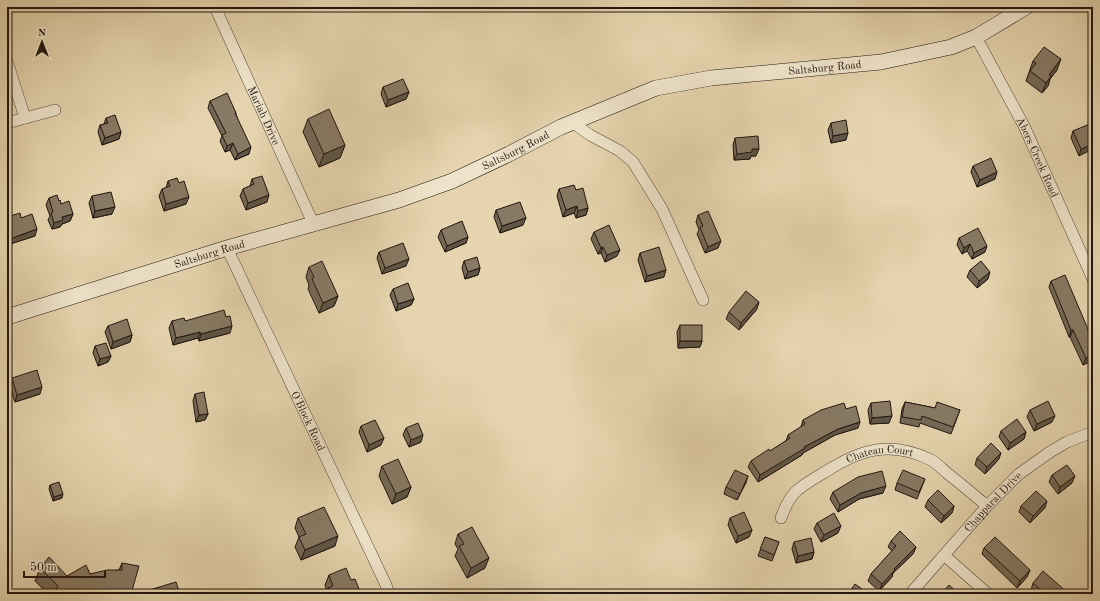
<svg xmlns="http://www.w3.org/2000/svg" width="1100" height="601" viewBox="0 0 1100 601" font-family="'Old Standard TT',serif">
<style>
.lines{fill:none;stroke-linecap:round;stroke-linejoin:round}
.minor-casing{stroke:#534638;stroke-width:12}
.secondary-casing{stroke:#221611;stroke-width:16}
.minor{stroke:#eee3ca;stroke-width:11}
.secondary{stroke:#eee3ca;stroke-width:15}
.wall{fill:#746855;stroke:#221611}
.shaded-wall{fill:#5e5545;stroke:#221611}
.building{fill:#877963;stroke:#221611}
.labels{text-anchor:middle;stroke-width:4;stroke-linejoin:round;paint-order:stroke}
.street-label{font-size:11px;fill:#221611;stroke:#eee3ca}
</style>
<rect width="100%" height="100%" fill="#e5d4ae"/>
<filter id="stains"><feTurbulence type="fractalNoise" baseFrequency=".005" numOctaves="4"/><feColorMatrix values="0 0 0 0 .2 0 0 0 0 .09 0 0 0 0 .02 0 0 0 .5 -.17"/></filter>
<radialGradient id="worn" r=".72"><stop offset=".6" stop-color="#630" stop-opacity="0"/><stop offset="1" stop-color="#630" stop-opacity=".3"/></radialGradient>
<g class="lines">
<defs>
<g id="minor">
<path id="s1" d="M215,7L313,223"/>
<path id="s2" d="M976,37L1024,126L1093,279"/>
<polyline points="7,61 25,118"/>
<polyline points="572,122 590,135 620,151 633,162 662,209 703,300"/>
<polyline points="7,123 55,110"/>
<path id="s3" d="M227,248L386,585L389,594"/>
<path id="s4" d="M781,518C791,490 800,487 825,472C861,449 891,440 931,460C937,463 942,469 947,473C961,484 974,495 987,506"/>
<polyline points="945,556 988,594"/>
<path id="s5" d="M910,594L987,506L1019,474L1050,452L1067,442L1093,432"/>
</g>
<g id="secondary">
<path id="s6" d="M7,317L227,248L399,200L452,181L509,154L561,127L656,88L711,78L881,62L951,47L976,37L1026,7"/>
</g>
</defs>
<use href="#minor" class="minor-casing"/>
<use href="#secondary" class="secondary-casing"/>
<use href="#minor" class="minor"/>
<use href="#secondary" class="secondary"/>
</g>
<g class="wall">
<polygon points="1033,61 1057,70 1050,79 1048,86 1042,93 1026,81"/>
<polygon points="383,87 409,92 406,99 386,107 381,94"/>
<polygon points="210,101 236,113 236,114 249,154 235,160 230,150 225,152 220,141 222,136 208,108"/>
<polygon points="106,118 121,132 119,139 102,145 98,132 100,125 104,124"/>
<polygon points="308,119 345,145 340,158 319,167 303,132"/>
<polygon points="831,123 846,140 831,143 828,130"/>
<polygon points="1093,124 1079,156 1071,138 1073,131"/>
<polygon points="735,138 756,156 751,156 750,159 734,160 733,145"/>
<polygon points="973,166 995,179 977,187 971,172"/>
<polygon points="1093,178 1093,185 1091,182"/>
<polygon points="252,179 267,202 246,210 240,196 243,189 250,186"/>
<polygon points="168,181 186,204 164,211 159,196 162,189 166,188"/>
<polygon points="559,189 576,190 588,208 586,215 576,218 574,213 563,217 557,196"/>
<polygon points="92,196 112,214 93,218 89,203"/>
<polygon points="49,198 59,201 61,204 73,214 70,221 62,224 60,227 52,229 48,220 50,216 46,205"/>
<polygon points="496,210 523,225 500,233 494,217"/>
<polygon points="698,215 718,248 705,253 697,234 699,230 696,222"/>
<polygon points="7,218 21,218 35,236 7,245"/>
<polygon points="441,230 468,237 466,243 445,252 438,237"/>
<polygon points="594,232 617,256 605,262 601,253 598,254 591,239"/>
<polygon points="959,238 985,252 972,259 967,251 962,254 957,245"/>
<polygon points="379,252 406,266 382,274 377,258"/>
<polygon points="640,253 664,277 645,282 638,260"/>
<polygon points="464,261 480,268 478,275 465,279 462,268"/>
<polygon points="309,267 338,296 334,306 319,313 308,289 309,285 306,277"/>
<polygon points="970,270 988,279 977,288 967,277"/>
<polygon points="1051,281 1093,340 1093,360 1083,365 1070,337 1069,337 1049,287"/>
<polygon points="393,289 414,299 411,305 396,311 390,295"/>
<polygon points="757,309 739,330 726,319 729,312"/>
<polygon points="172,321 185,321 230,333 199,341 198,338 173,345 169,328"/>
<polygon points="680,325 702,341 700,347 678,348 677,332"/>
<polygon points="108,326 132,335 130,342 111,349 105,332"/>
<polygon points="95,346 111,356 108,362 98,366 93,353"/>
<polygon points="1093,375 1093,386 1091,381"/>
<polygon points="12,378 40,394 15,402 9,385"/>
<polygon points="195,394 208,414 205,420 196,422 193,401"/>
<polygon points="905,402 935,408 960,410 951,434 920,423 919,427 900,423 902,409"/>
<polygon points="871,403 889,423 870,424 868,410"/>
<polygon points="846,409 858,428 835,435 803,453 802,455 758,482 748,467 751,461 770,451 786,441 788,435 801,427 803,420"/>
<polygon points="1030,410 1052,422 1034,431 1027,417"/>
<polygon points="361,426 381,445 367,452 359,432"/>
<polygon points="406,428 421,442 409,447 403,435"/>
<polygon points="1001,431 1026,432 1024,439 1008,450 999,437"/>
<polygon points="977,458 999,459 985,474 975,465"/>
<polygon points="382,466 411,487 407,497 392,504 379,476"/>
<polygon points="1052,475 1072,483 1058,494 1049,482"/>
<polygon points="748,476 737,500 724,494 726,487"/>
<polygon points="925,479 917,499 895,490 897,483"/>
<polygon points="50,485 62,498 53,501 49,489"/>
<polygon points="833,492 883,493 859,499 838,512 830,499"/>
<polygon points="928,500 954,506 952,513 941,523 925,507"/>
<polygon points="1021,506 1045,508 1030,523 1019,512"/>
<polygon points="298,518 335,546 301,560 295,547 299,537 295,528"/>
<polygon points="730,518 752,530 749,537 736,543 728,525"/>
<polygon points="817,523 838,533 821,542 814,529"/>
<polygon points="458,534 485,568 467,578 455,556 458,549 455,544"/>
<polygon points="765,537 779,542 772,561 758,556"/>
<polygon points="891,541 916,547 913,554 893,573 892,577 879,591 868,581 871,574 892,551 888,547"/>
<polygon points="794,542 814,552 812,559 796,563 792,549"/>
<polygon points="984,548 1030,570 1027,577 1017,588 982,554"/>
<polygon points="122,563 131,594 48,594 35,581 40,568 67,576 90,574 119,570"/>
<polygon points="329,575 351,580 361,594 326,594 327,591 325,585"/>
<polygon points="1033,583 1068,593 1074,594 1036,594 1031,590"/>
<polygon points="850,591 869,594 849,594"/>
</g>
<g class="shaded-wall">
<polygon points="1061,59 1057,70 1050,79 1048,86 1042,93 1049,75"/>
<polygon points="409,92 406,99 386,107 388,100"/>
<polygon points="121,132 119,139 102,145 105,138"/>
<polygon points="848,133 846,140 831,143 833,136"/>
<polygon points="233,143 230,150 225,152 227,146"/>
<polygon points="1093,144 1093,149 1079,156 1081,149"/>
<polygon points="345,145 340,158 319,167 324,154"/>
<polygon points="251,147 249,154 235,160 238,154"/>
<polygon points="752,149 759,149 756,156 751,156 750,159 734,160 737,154"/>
<polygon points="997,172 995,179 977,187 980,180"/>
<polygon points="269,195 267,202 246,210 248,203"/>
<polygon points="189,197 186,204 164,211 166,204"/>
<polygon points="577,206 574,213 563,217 566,210"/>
<polygon points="115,207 112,214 93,218 95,211"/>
<polygon points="588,208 586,215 576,218 578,211"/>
<polygon points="73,214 70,221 62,224 60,227 52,229 54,223 62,217"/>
<polygon points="526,218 523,225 500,233 502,226"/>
<polygon points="37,229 35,236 7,245 7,240"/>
<polygon points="468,237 466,243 445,252 447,246"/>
<polygon points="721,241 718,248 705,253 708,247"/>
<polygon points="970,244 967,251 962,254 964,248"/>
<polygon points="987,246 985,252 972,259 974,253"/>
<polygon points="603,247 601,253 598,254 601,248"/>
<polygon points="620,250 617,256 605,262 607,255"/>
<polygon points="409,259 406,266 382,274 385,268"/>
<polygon points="480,268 478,275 465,279 468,272"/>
<polygon points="666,270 664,277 645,282 647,276"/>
<polygon points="990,272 988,279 977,288 979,281"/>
<polygon points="338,296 334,306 319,313 323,303"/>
<polygon points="414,299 411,305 396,311 398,304"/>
<polygon points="759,302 757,309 739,330 741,323"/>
<polygon points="232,326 230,333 199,341 201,334"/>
<polygon points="1071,330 1073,330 1070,337 1069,337"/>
<polygon points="200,332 198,338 173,345 176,338"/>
<polygon points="132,335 130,342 111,349 113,342"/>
<polygon points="680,341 702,341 700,347 678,348"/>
<polygon points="1093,355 1093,360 1083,365 1086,358"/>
<polygon points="111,356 108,362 98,366 100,359"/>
<polygon points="42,387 40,394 15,402 17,395"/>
<polygon points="208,414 205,420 196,422 199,415"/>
<polygon points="892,416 889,423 870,424 872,418"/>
<polygon points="1055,416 1052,422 1034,431 1037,424"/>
<polygon points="860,422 858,428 835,435 803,453 802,455 758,482 760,475 804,447 838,429"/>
<polygon points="1026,432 1024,439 1008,450 1010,443"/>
<polygon points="423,435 421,442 409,447 411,440"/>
<polygon points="384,438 381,445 367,452 369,445"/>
<polygon points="1001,453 999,459 985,474 987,467"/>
<polygon points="748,476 746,483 737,500 740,494"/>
<polygon points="1075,476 1072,483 1058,494 1060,487"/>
<polygon points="886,486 883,493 859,499 838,512 840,505 861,493"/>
<polygon points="411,487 407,497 392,504 396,494"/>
<polygon points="63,494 62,498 53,501 54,497"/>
<polygon points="1047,501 1045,508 1030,523 1033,516"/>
<polygon points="954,506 952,513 941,523 944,516"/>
<polygon points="841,526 838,533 821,542 824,535"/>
<polygon points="752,530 749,537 736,543 738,536"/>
<polygon points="338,536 335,546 301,560 305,550"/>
<polygon points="916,547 913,554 893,573 892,577 879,591 882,584 894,569"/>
<polygon points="814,552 812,559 796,563 798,556"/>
<polygon points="489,558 485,568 467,578 471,568"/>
<polygon points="1030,570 1027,577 1017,588 1020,581"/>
</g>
<g class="building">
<polygon points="1044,47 1061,59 1049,75 1051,76 1046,83 1030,71 1036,63 1033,61"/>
<polygon points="403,79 409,92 388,100 383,87"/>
<polygon points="227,93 236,113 235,113 251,147 238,154 233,143 227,146 222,135 226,133 210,101"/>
<polygon points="329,109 345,145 324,154 308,119"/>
<polygon points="115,115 121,132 105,138 100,125 108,123 106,118"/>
<polygon points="846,120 848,133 833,136 831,123"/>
<polygon points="1092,123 1093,124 1093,134 1092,134 1093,137 1093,144 1081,149 1073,131"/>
<polygon points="758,136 759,149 752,149 752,152 737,154 735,138"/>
<polygon points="991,158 997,172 980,180 973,166"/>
<polygon points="262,176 269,195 248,203 243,189 254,184 252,179"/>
<polygon points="177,178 179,183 184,181 189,197 166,204 162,189 170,186 168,181"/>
<polygon points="574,185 576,190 583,188 588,208 578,211 577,206 566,210 559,189"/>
<polygon points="111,192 115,207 95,211 92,196"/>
<polygon points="57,195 59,201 60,200 61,204 69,201 73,214 62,217 63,220 54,223 51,213 53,212 49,198"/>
<polygon points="520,202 526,218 502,226 496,210"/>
<polygon points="708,211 721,241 708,247 700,227 703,226 698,215"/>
<polygon points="20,213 21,218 32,214 37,229 7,240 7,225 9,224 7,217"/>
<polygon points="462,221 468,237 447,246 441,230"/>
<polygon points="609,225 620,250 607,255 603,247 601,248 594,232"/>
<polygon points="978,228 987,246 974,253 970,244 964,248 959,238"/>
<polygon points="403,243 409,259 385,268 379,252"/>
<polygon points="659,247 666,270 647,276 640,253"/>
<polygon points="477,257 480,268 468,272 464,261"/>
<polygon points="322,261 338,296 323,303 312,279 314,277 309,267"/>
<polygon points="981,261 990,272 979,281 970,270"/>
<polygon points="1065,275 1090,334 1093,340 1093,355 1086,358 1073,330 1071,330 1051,281"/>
<polygon points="408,283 414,299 398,304 393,289"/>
<polygon points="746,291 759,302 741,323 729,312"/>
<polygon points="224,310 226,317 230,316 232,326 201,334 200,332 176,338 172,321 184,318 185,321"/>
<polygon points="127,319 132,335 113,342 108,326"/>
<rect x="680" y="325" width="22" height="16"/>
<polygon points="106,343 111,356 100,359 95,346"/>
<polygon points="37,370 42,387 17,395 12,378"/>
<polygon points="204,392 208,414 199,415 195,394"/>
<polygon points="890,401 892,416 872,418 871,403"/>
<polygon points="1048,401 1055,416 1037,424 1030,410"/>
<polygon points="905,402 935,408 937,402 960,410 953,427 922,416 921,420 902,417"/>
<polygon points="844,403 846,409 856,406 860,422 838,429 804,447 805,448 760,475 751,461 769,449 770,451 790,438 788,435 805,424 803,420 821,410"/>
<polygon points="1017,419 1026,432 1010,443 1001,431"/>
<polygon points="375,420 384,438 369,445 361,426"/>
<polygon points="418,423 423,435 411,440 406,428"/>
<polygon points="991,443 1001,453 987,467 977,458"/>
<polygon points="398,459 411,487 396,494 382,466"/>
<polygon points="1067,465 1075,476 1060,487 1052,475"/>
<polygon points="735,470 748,476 740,494 726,487"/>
<polygon points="903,470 925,479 919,492 897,483"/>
<polygon points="882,471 886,486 861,493 840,505 833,492 858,477"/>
<polygon points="59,482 63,494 54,497 50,485"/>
<polygon points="938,490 954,506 944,516 928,500"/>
<polygon points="1036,491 1047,501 1033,516 1021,506"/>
<polygon points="324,507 338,536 305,550 299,537 306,534 298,518"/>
<polygon points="744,512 752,530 738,536 730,518"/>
<polygon points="834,513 841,526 824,535 817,523"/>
<polygon points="472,527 489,558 471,568 459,546 464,544 458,534"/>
<polygon points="900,531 916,547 894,569 895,570 882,584 871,574 896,546 891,541"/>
<polygon points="765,537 779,542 774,555 760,549"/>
<polygon points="995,537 1030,570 1020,581 984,548"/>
<polygon points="811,538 814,552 798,556 794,542"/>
<polygon points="49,557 67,576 86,565 90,574 107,570 122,570 122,563 139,566 131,594 54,594 58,586 40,568"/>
<polygon points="346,568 351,580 355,579 361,594 331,594 328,588 333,586 329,575"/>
<polygon points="1043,571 1068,593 1070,590 1074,594 1046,594 1033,583"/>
<polygon points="176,582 180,594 136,594"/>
<polygon points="855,584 869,594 854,594 850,591"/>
<polygon points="949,585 959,594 941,594"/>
</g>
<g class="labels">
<g class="street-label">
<text dy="4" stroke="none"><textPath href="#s6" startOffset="860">Saltsburg Road</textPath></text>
<text dy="4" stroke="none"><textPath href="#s1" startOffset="119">Mariah Drive</textPath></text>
<text dy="4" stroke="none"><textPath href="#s6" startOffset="536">Saltsburg Road</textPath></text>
<text dy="4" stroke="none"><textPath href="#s2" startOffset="135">Abers Creek Road</textPath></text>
<text dy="4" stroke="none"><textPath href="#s6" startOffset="212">Saltsburg Road</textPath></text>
<text dy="4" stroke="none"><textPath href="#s3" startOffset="191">O'Block Road</textPath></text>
<text dy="4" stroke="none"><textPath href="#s4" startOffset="125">Chateau Court</textPath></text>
<text dy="4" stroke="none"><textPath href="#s5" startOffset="124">Chapparal Drive</textPath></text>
</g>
</g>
<rect width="1100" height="601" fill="none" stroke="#e5d4ae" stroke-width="24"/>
<rect x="8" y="8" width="1084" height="585" fill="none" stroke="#221611" stroke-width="2"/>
<rect x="12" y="12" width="1076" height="577" fill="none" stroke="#221611"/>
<g transform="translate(42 42)" stroke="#eee3ca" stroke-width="3" paint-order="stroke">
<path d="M0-3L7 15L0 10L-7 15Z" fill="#221611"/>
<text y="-6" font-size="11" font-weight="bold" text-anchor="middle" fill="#221611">N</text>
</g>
<path d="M24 571v6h81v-6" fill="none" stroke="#221611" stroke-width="2"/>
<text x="30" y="571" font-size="12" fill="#221611" stroke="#eee3ca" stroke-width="3" paint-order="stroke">50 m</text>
<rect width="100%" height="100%" filter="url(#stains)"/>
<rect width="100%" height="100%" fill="url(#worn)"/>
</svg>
